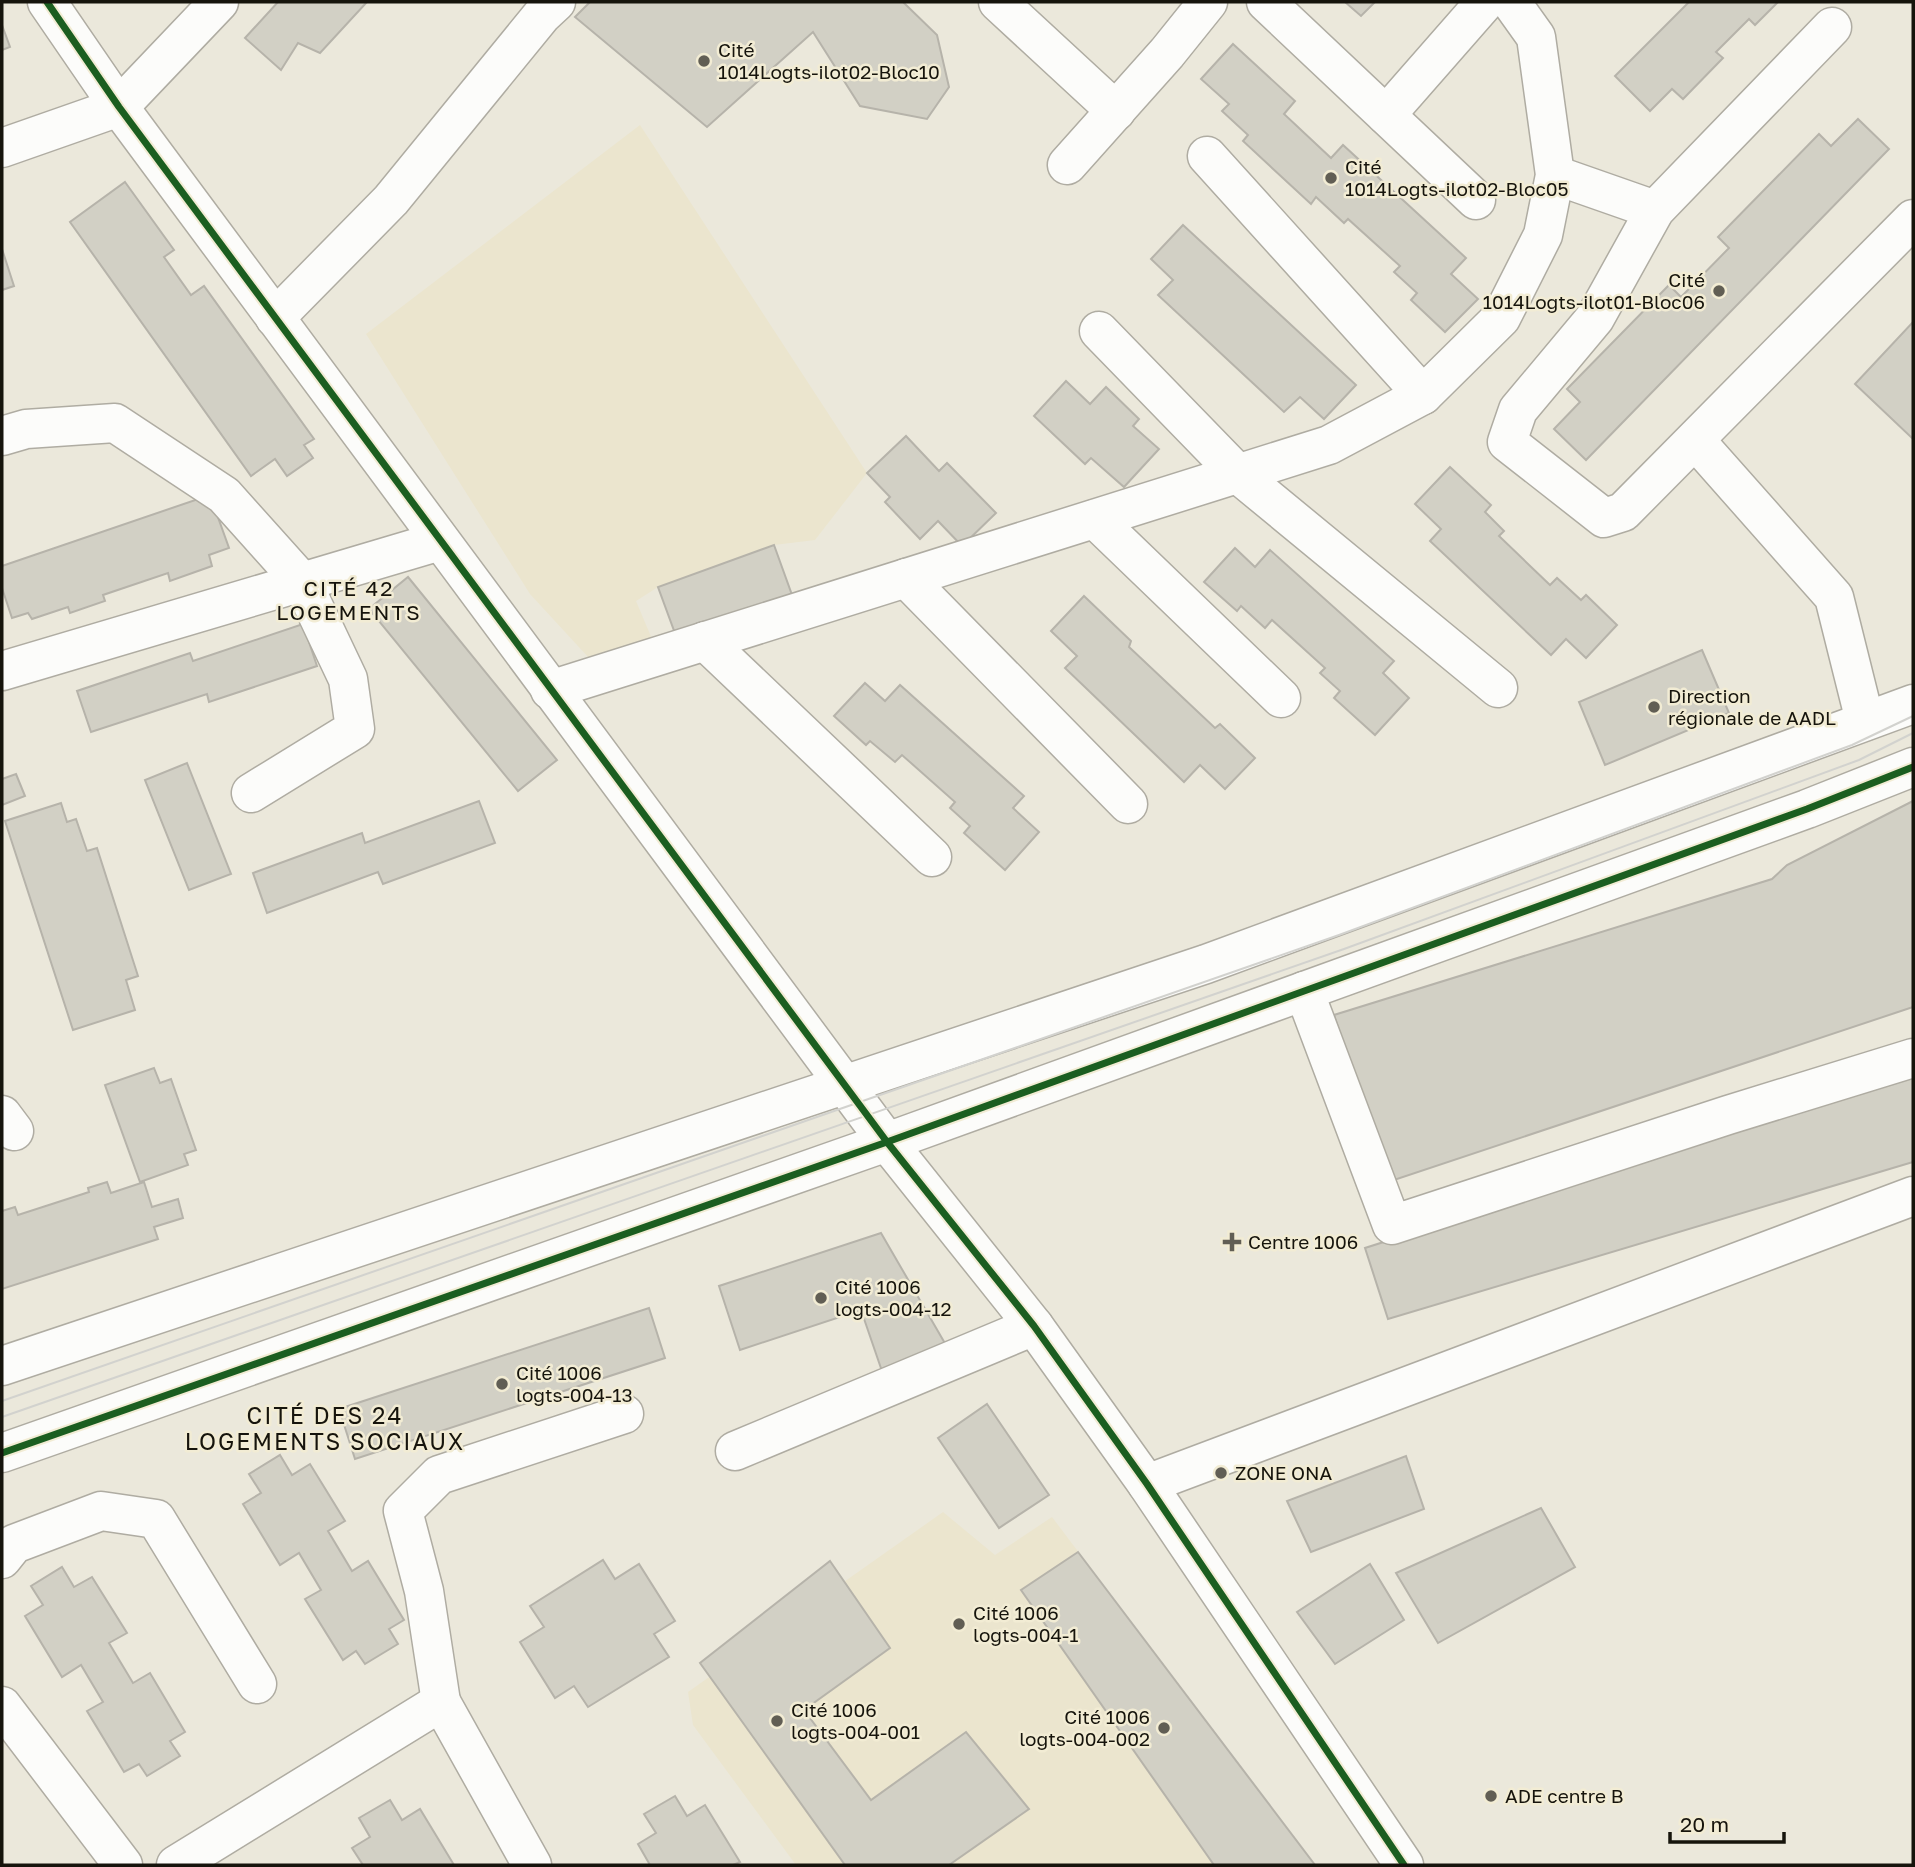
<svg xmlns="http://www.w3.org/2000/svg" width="1915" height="1867" viewBox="0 0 1915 1867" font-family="'Golos Text',sans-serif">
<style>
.built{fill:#ebe5ce}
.building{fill:#d2d0c5;stroke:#b6b3aa;stroke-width:2}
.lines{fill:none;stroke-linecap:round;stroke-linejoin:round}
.minor-casing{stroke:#afaca2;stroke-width:41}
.minor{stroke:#fcfcfa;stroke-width:38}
.tram{stroke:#d2d2ce;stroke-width:2}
.cycleway-casing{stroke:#f2ecd4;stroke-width:11}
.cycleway{stroke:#1b5e20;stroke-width:7}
.poi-dot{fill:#615e54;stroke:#f2ecd4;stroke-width:2.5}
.labels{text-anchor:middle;stroke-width:5;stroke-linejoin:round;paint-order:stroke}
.poi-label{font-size:19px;fill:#16140c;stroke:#f2ecd4;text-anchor:start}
.neighbourhood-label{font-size:21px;letter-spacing:2px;fill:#16140c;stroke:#f2ecd4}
.quarter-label{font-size:23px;letter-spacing:2px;fill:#16140c;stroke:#f2ecd4}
</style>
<rect width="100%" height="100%" fill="#ebe8db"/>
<g class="built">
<polygon points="640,125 867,473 815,540 774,545 658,587 636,601 652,639 589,658 530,594 366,334"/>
<polygon points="943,1512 995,1555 1052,1517 1315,1865 796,1865 693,1725 688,1692"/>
</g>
<g class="building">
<polygon points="278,2 367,2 320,53 298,43 281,70 245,38"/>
<polygon points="590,2 903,2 937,35 949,87 927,119 860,106 813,32 707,127 575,17"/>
<polygon points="1345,2 1375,2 1361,16"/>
<polygon points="1689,2 1778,2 1755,25 1749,19 1716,52 1723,58 1683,99 1672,89 1650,111 1615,76"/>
<polygon points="2,25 10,47 2,50"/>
<polygon points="1233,44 1295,101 1284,114 1331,158 1343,145 1466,258 1451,274 1478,299 1445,332 1411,300 1417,293 1394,272 1400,266 1348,219 1344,223 1316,197 1311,204 1243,141 1248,135 1222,111 1229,104 1201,79"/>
<polygon points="1858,119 1889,149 1586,460 1554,429 1580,402 1567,389 1669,285 1681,297 1729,248 1718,237 1819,134 1831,146"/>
<polygon points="125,182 174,250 164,257 191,295 204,286 314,439 304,445 313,458 287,476 275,459 251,476 70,222"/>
<polygon points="1183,225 1356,385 1324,419 1300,397 1284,412 1158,295 1173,280 1151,259"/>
<polygon points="2,249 14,286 2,290"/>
<polygon points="1913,322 1913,439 1855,384"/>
<polygon points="1066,381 1090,404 1106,387 1139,419 1133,426 1159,449 1124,487 1091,458 1085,464 1034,416"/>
<polygon points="906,436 939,471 947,463 996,513 962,546 938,521 920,539 885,502 890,497 867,473"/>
<polygon points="1450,467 1491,505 1485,512 1504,531 1499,536 1550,585 1557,578 1581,600 1586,595 1617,625 1586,658 1566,639 1551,655 1430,541 1441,529 1415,504"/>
<polygon points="210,495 229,548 209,555 212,566 170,581 168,573 103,595 105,601 70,613 68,607 32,619 28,613 12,618 2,588 2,566"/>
<polygon points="774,545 792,595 676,636 658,587"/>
<polygon points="1235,548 1255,567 1270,550 1394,661 1383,673 1409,698 1375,735 1334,698 1340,691 1320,673 1325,668 1272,620 1265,628 1241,606 1237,611 1204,582"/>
<polygon points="408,577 557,760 518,791 369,609"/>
<polygon points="1084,596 1131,641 1129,647 1215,728 1220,724 1255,758 1225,789 1200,765 1184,782 1065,668 1077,656 1051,631"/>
<polygon points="303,624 317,666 209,702 207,694 91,732 77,691 190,653 193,661"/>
<polygon points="1702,650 1729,713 1605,765 1579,702"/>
<polygon points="865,683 885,701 900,685 1024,796 1013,808 1039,832 1005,870 964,833 970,826 950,808 955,802 902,755 895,762 870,741 866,745 834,716"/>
<polygon points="187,763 231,874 189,890 145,780"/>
<polygon points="16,774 25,796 2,805 2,779"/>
<polygon points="479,801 495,843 383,884 378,872 267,913 253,873 362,833 365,843"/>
<polygon points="1913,801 1913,1007 1388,1182 1334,1015 1772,879 1787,865"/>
<polygon points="61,803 67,822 76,819 87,851 97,848 138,976 126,980 135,1010 73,1030 5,821"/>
<polygon points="154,1068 160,1083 171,1079 196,1150 184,1154 188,1165 140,1182 105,1085"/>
<polygon points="1913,1073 1913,1162 1388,1319 1365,1248"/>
<polygon points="107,1182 111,1193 144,1182 152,1207 178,1199 183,1218 154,1227 158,1239 2,1289 2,1211 15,1207 18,1215 89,1192 88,1188"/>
<polygon points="881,1233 950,1352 884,1377 861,1310 740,1350 719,1286"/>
<polygon points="649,1308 665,1358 355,1459 339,1409"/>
<polygon points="987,1404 1049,1495 999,1528 938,1438"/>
<polygon points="280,1455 292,1475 310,1464 345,1521 328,1531 352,1571 368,1561 404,1620 389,1629 398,1644 365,1664 356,1651 343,1660 305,1599 321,1590 299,1553 280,1565 243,1504 261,1493 249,1474"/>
<polygon points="1406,1456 1424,1509 1311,1552 1287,1501"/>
<polygon points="1541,1508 1575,1567 1438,1643 1396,1573"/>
<polygon points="1078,1552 1315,1865 1214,1865 1021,1590"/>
<polygon points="603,1560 615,1579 639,1564 675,1621 654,1634 669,1657 588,1707 574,1686 555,1698 520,1642 544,1627 530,1606"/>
<polygon points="830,1561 890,1648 804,1710 871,1800 966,1732 1029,1809 949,1865 845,1865 700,1663"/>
<polygon points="1370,1564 1404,1620 1335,1664 1297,1612"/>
<polygon points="62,1567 74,1587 92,1577 127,1633 109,1643 133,1683 150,1673 185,1732 170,1741 180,1756 147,1776 139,1764 124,1772 87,1711 103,1702 81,1665 62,1677 25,1616 43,1605 31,1586"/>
<polygon points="675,1796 687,1816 705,1805 740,1862 733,1865 650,1865 638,1844 656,1833 644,1814"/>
<polygon points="390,1800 402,1820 420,1809 454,1865 363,1865 352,1848 370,1837 359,1818"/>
</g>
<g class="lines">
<defs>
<g id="minor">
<polyline points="47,2 119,107 887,1142 1034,1326 1147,1484 1404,1865"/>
<polyline points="998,2 1116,111"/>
<polyline points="1266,2 1476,200"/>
<polyline points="1832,27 1655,210 1595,318 1518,410 1507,442 1604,518 1623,512 1913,219"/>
<polyline points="1386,115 1485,2"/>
<polyline points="2,148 119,107 219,2"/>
<polyline points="1207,156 1423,395"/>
<polyline points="1067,165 1167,53 1208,2"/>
<polyline points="1555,175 1655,210"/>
<polyline points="275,318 391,200 542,15 556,2"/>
<polyline points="1099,331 1238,474 1498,688"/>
<polyline points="2,436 26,429 115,423 224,495 302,582 348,679 355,729 251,793"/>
<polyline points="1695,440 1834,597 1865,721"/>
<polyline points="1095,519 1281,698"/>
<polyline points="906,578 1128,804"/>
<polyline points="705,641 932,857"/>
<polyline points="2,671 440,541"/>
<polyline points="550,690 1329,445 1423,395 1501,318 1543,235 1555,175 1536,37 1511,2"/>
<polyline points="1304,991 1392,1225 1728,1115 1913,1058"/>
<polyline points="2,1115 14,1131"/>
<polyline points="2,1366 1206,964 1913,704"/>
<polyline points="735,1451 1034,1326"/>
<polyline points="2,1453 887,1142 1807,809 1913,767"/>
<polyline points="1147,1484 1913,1196"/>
<polyline points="2,1559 14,1544 101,1511 156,1519 257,1684"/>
<polyline points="441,1702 424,1591 403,1511 439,1475 624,1414"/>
<polyline points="2,1706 123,1865"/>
<polyline points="176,1865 441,1702 532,1865"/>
</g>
</defs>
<use href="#minor" class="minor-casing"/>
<use href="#minor" class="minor"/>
<g class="tram">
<polyline points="2,1401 1339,935 1852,745 1913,716"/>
<polyline points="2,1417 1344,949 1859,760 1913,733"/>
</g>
<defs>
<g id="cycleway">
<polyline points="47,2 119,107 887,1142 1034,1326 1147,1484 1404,1865"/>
<polyline points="2,1453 887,1142 1807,809 1913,767"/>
</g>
</defs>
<use href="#cycleway" class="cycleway-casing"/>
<use href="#cycleway" class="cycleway"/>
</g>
<g class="poi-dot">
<circle cx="704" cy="61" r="7"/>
<circle cx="1331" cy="178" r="7"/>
<circle cx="1719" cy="291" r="7"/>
<circle cx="1654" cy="707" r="7"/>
<path d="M1228.5 1231.5h7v7h7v7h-7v7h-7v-7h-7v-7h7z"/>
<circle cx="821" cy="1298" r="7"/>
<circle cx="502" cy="1384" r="7"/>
<circle cx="1221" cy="1473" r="7"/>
<circle cx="959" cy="1624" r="7"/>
<circle cx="777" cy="1721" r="7"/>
<circle cx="1164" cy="1728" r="7"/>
<circle cx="1491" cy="1796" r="7"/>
</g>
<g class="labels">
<g class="poi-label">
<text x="718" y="57">Cité<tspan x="718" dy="22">1014Logts-ilot02-Bloc10</tspan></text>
<text x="1345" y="174">Cité<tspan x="1345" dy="22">1014Logts-ilot02-Bloc05</tspan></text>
<text x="1705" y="287" text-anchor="end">Cité<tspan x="1705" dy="22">1014Logts-ilot01-Bloc06</tspan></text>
<text x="1668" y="703">Direction<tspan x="1668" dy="22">régionale de AADL</tspan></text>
<text x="1248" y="1249">Centre 1006</text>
<text x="835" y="1294">Cité 1006<tspan x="835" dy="22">logts-004-12</tspan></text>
<text x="516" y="1380">Cité 1006<tspan x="516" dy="22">logts-004-13</tspan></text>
<text x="1235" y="1480">ZONE ONA</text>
<text x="973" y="1620">Cité 1006<tspan x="973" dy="22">logts-004-1</tspan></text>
<text x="791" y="1717">Cité 1006<tspan x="791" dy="22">logts-004-001</tspan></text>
<text x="1150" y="1724" text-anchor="end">Cité 1006<tspan x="1150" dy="22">logts-004-002</tspan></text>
<text x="1505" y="1803">ADE centre B</text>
</g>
<g class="neighbourhood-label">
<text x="349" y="596">CITÉ 42<tspan x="349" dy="24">LOGEMENTS</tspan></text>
</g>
<g class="quarter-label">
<text x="325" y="1424">CITÉ DES 24<tspan x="325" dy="26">LOGEMENTS SOCIAUX</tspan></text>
</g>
</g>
<rect width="1915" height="1867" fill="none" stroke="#16140c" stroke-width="7"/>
<path d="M1670 1832v10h114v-10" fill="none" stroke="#16140c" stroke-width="3.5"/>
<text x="1680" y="1832" font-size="21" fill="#16140c" stroke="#f2ecd4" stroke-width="5" paint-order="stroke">20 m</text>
</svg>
